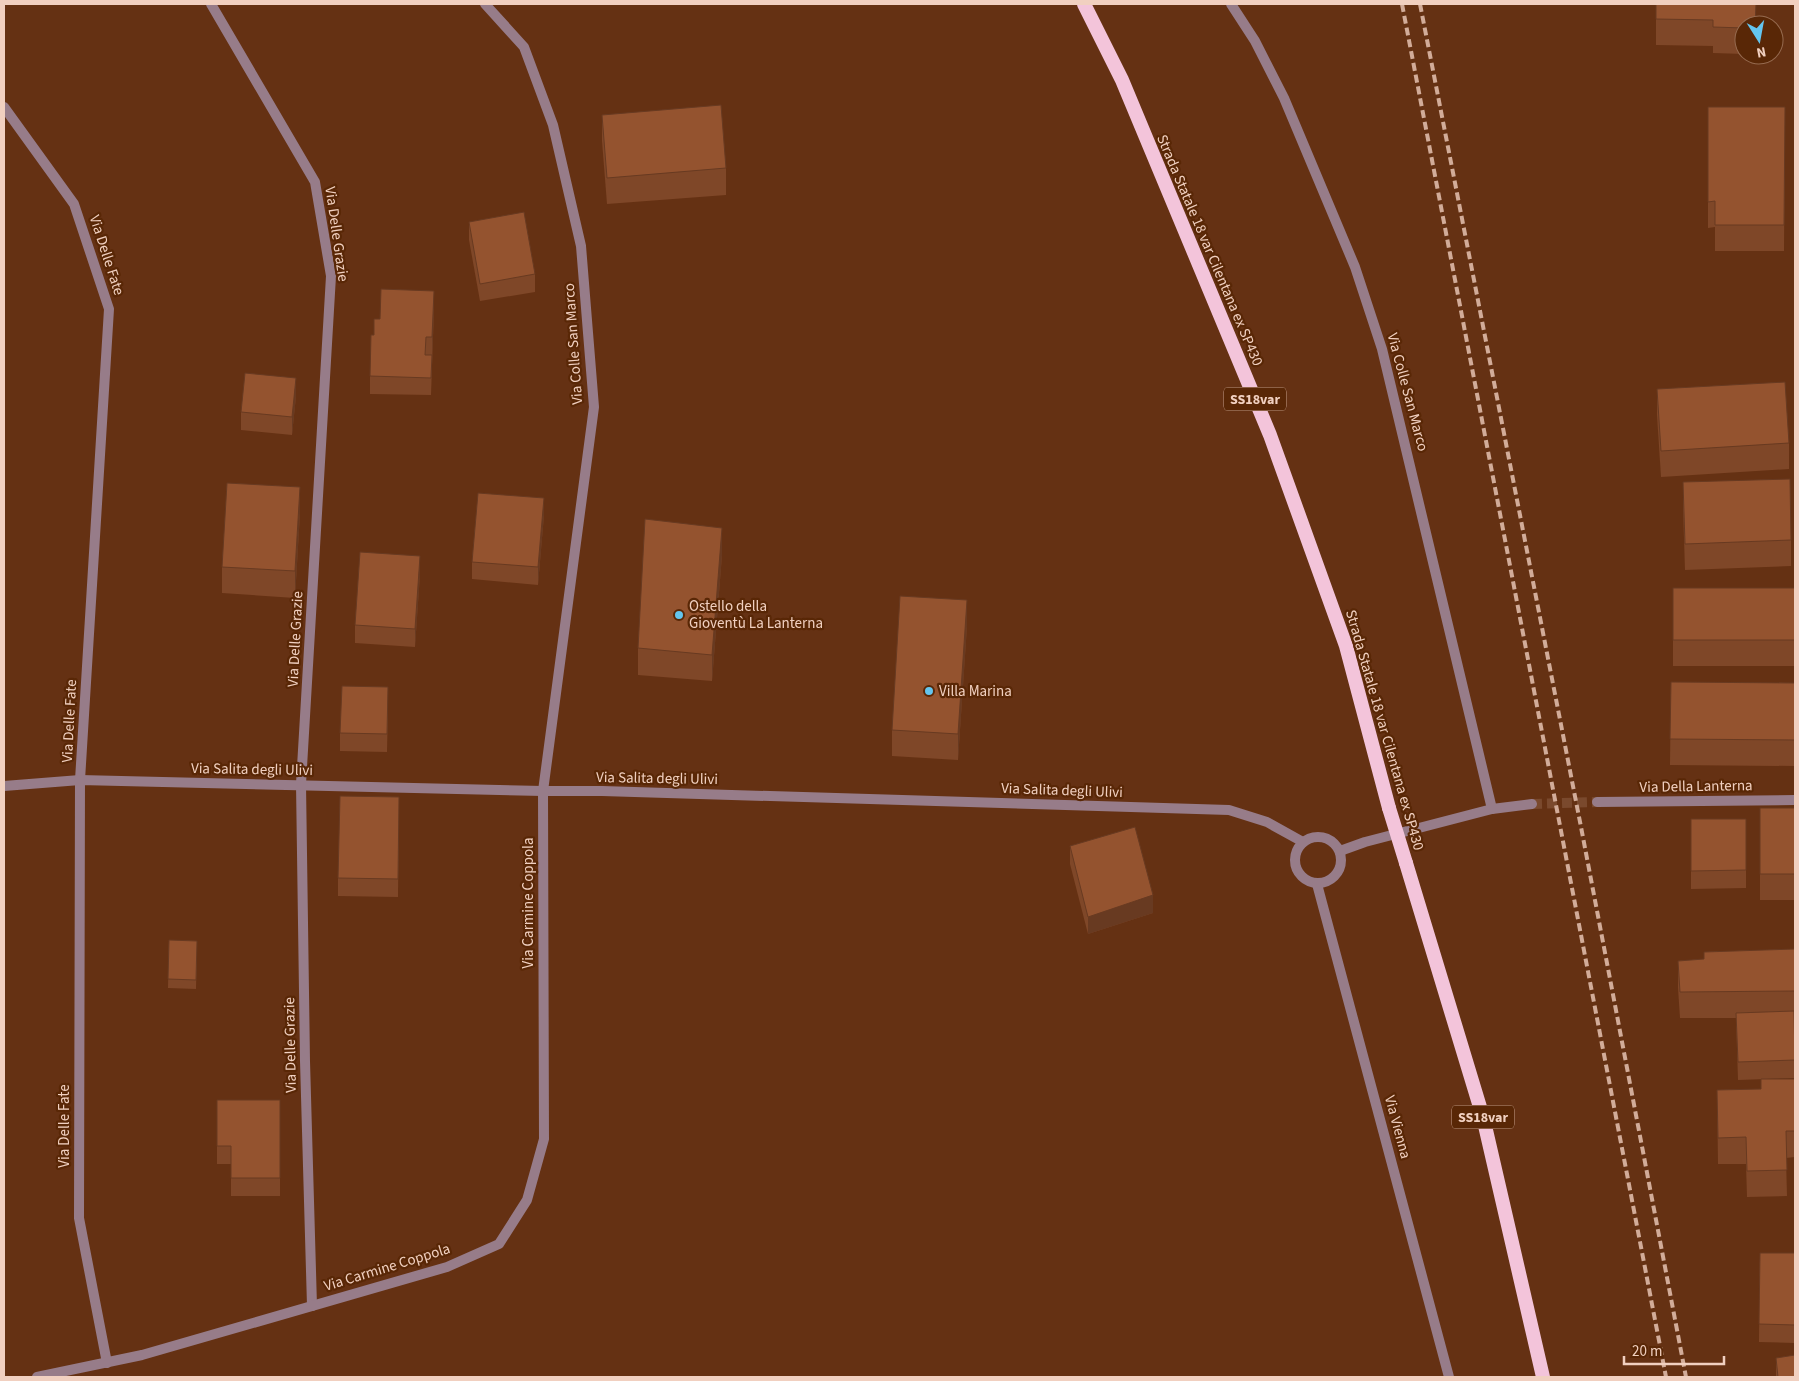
<svg xmlns="http://www.w3.org/2000/svg" width="1799" height="1381" viewBox="0 0 1799 1381" font-family="'Source Sans 3',sans-serif">
<style>
.lines{fill:none;stroke-linecap:round;stroke-linejoin:round}
.minor-tunnel{stroke:#7a492d;stroke-width:10;stroke-dasharray:10 5;stroke-linecap:butt}
.minor{stroke:#977c89;stroke-width:10}
.trunk{stroke:#f3c4da;stroke-width:14}
.rail{stroke:#d2ac99;stroke-width:4;stroke-dasharray:8 4;stroke-linecap:butt}
.trunk-bridge{stroke:#f3c4da;stroke-width:14}
.wall{fill:#7f4728}
.shaded-wall{fill:#683a21}
.building{fill:#94532f;stroke:#683a21}
.poi-dot{fill:#64c5ee;stroke:#592706;stroke-width:2}
.labels{text-anchor:middle;stroke-width:4.5;stroke-linejoin:round;paint-order:stroke}
.shield{fill:#592706;stroke:#c39d88;stroke-width:1}
.shield-label{font-size:14px;font-weight:bold;fill:#f1d0c0}
.street-label{font-size:15px;fill:#f1d0c0;stroke:#592706}
.poi-label{font-size:15px;fill:#f1d0c0;stroke:#592706;text-anchor:start}
</style>
<rect width="100%" height="100%" fill="#653113"/>
<g class="lines">
<polyline class="minor-tunnel" points="1532,804 1597,802"/>
<g class="minor">
<polyline points="211,4 315,182 331,276 301,784 305,1061 312,1306"/>
<polyline points="1231,4 1255,41 1284,98 1355,267 1382,349 1492,809"/>
<polyline points="4,107 74,204 109,309 80,780 79,1218 107,1363"/>
<polyline points="4,786 80,780 543,791 602,791 1229,810 1267,822 1303,842"/>
<polyline points="1597,802 1795,800"/>
<circle cx="1318" cy="860" r="23"/>
<polyline points="1340,851 1365,842 1492,809 1532,804"/>
<polyline points="1317,884 1449,1377"/>
<polyline points="37,1377 142,1355 447,1267 499,1244 527,1200 544,1139 543,791 594,407 581,246 553,125 524,47 485,4"/>
</g>
<g class="trunk">
<polyline points="1084,4 1122,80 1270,435 1346,646 1389,808"/>
<polyline points="1406,863 1483,1117 1543,1377"/>
</g>
<g class="rail">
<polyline points="1402,4 1666,1377"/>
<polyline points="1420,4 1581,827 1686,1377"/>
</g>
<polyline class="trunk-bridge" points="1389,808 1406,863"/>
</g>
<g class="wall">
<polygon points="1656,4 1744,25 1744,54 1713,53 1713,46 1656,45"/>
<polygon points="1708,107 1785,107 1784,251 1715,251 1715,227 1708,228"/>
<polygon points="602,115 726,168 726,195 607,204 602,141"/>
<polygon points="469,222 535,274 535,292 480,301 469,240"/>
<polygon points="434,309 431,395 370,394 370,376 374,335 380,319"/>
<polygon points="1657,389 1789,443 1789,469 1661,477 1657,415"/>
<polygon points="296,396 292,435 241,430 241,412"/>
<polygon points="1683,482 1791,540 1791,566 1685,570 1683,508"/>
<polygon points="300,513 295,598 222,593 222,567"/>
<polygon points="544,515 538,585 472,579 472,562"/>
<polygon points="722,555 712,681 638,675 638,648"/>
<polygon points="420,574 415,647 355,643 355,625"/>
<rect x="1673" y="588" width="122" height="78"/>
<polygon points="967,626 958,760 892,756 892,730"/>
<polygon points="1671,682 1795,683 1795,766 1670,765"/>
<polygon points="388,705 387,752 340,751 340,733"/>
<polygon points="399,797 398,897 338,896 338,878"/>
<rect x="1760" y="808" width="35" height="92"/>
<polygon points="1691,819 1746,819 1746,888 1691,889"/>
<polygon points="1070,846 1153,913 1088,934 1070,864"/>
<polygon points="169,940 197,941 196,989 168,988"/>
<polygon points="1795,949 1795,1078 1738,1080 1736,1018 1680,1018 1678,988 1678,961 1704,959 1704,952"/>
<polygon points="1795,1079 1795,1157 1786,1158 1787,1196 1747,1197 1746,1164 1718,1164 1717,1090 1761,1089"/>
<polygon points="217,1100 280,1100 280,1196 231,1196 231,1164 217,1164"/>
<polygon points="1760,1253 1795,1253 1795,1343 1759,1342"/>
<polygon points="1776,1358 1795,1377 1776,1377"/>
</g>
<g class="shaded-wall">
<polygon points="434,291 434,309 432,355 432,337"/>
<polygon points="296,378 296,396 292,435 292,417"/>
<polygon points="300,487 300,513 295,598 295,571"/>
<polygon points="544,498 544,515 538,585 538,567"/>
<polygon points="722,528 722,555 712,681 712,655"/>
<polygon points="420,556 420,574 415,647 415,629"/>
<polygon points="967,600 967,626 958,760 958,734"/>
<polygon points="1153,895 1153,913 1088,934 1088,917"/>
</g>
<g class="building">
<polygon points="1656,4 1756,4 1755,25 1744,25 1744,28 1713,27 1713,20 1656,19"/>
<polygon points="721,105 726,168 607,178 602,115"/>
<polygon points="1708,107 1785,107 1784,225 1715,225 1715,201 1708,202"/>
<polygon points="524,212 535,274 480,284 469,222"/>
<polygon points="381,289 434,291 432,337 426,337 425,355 432,355 431,378 370,376 371,335 374,335 374,319 380,319"/>
<polygon points="245,373 296,378 292,417 241,412"/>
<polygon points="1785,382 1789,443 1661,451 1657,389"/>
<polygon points="1790,479 1791,540 1685,544 1683,482"/>
<polygon points="227,483 300,487 295,571 222,567"/>
<polygon points="478,493 544,498 538,567 472,562"/>
<polygon points="645,519 722,528 712,655 638,648"/>
<polygon points="360,552 420,556 415,629 355,625"/>
<rect x="1673" y="588" width="122" height="52"/>
<polygon points="900,596 967,600 958,734 892,730"/>
<polygon points="1671,682 1795,683 1795,740 1670,739"/>
<polygon points="342,686 388,687 387,734 340,733"/>
<polygon points="340,796 399,797 398,879 338,878"/>
<rect x="1760" y="808" width="35" height="66"/>
<polygon points="1691,819 1746,819 1746,870 1691,871"/>
<polygon points="1135,827 1153,895 1088,917 1070,846"/>
<polygon points="169,940 197,941 196,980 168,979"/>
<polygon points="1795,949 1795,991 1680,992 1678,961 1704,959 1704,952"/>
<polygon points="1794,1011 1795,1060 1738,1062 1736,1013"/>
<polygon points="1761,1079 1795,1079 1795,1131 1786,1131 1787,1170 1747,1171 1746,1137 1718,1138 1717,1090 1761,1089"/>
<polygon points="217,1100 280,1100 280,1178 231,1178 231,1146 217,1146"/>
<polygon points="1760,1253 1795,1253 1795,1325 1759,1324"/>
<polygon points="1795,1355 1795,1377 1778,1377 1776,1358"/>
</g>
<g class="poi-dot">
<circle cx="679" cy="615" r="5"/>
<circle cx="929" cy="691" r="5"/>
</g>
<g class="labels">
<g class="shield">
<rect x="1224" y="387.5" width="62" height="23" rx="4"/>
<rect x="1452" y="1105.5" width="62" height="23" rx="4"/>
</g>
<g class="shield-label">
<text x="1255" y="404">SS18var</text>
<text x="1483" y="1122">SS18var</text>
</g>
<g class="street-label">
<text transform="translate(337 234) rotate(82)" y="5">Via Delle Grazie</text>
<text transform="translate(1210 250) rotate(67)" y="5">Strada Statale 18 var Cilentana ex SP430</text>
<text transform="translate(107 255) rotate(72)" y="5">Via Delle Fate</text>
<text transform="translate(573 344) rotate(-94)" y="5">Via Colle San Marco</text>
<text transform="translate(1408 392) rotate(75)" y="5">Via Colle San Marco</text>
<text transform="translate(295 639) rotate(-87)" y="5">Via Delle Grazie</text>
<text transform="translate(69 721) rotate(-87)" y="5">Via Delle Fate</text>
<text transform="translate(1385 730) rotate(74)" y="5">Strada Statale 18 var Cilentana ex SP430</text>
<text transform="translate(252 769) rotate(1)" y="5">Via Salita degli Ulivi</text>
<text transform="translate(657 778) rotate(1)" y="5">Via Salita degli Ulivi</text>
<text transform="translate(1696 786) rotate(-1)" y="5">Via Della Lanterna</text>
<text transform="translate(1062 790) rotate(2)" y="5">Via Salita degli Ulivi</text>
<text transform="translate(528 903) rotate(-90)" y="5">Via Carmine Coppola</text>
<text transform="translate(290 1045) rotate(-91)" y="5">Via Delle Grazie</text>
<text transform="translate(64 1126) rotate(-90)" y="5">Via Delle Fate</text>
<text transform="translate(1398 1127) rotate(75)" y="5">Via Vienna</text>
<text transform="translate(387 1267) rotate(-17)" y="5">Via Carmine Coppola</text>
</g>
<g class="poi-label">
<text x="689" y="611">Ostello della<tspan x="689" dy="17">Gioventù La Lanterna</tspan></text>
<text x="939" y="696">Villa Marina</text>
</g>
</g>
<rect width="1799" height="1381" fill="none" stroke="#f1d0c0" stroke-width="10"/>
<g transform="translate(1759 40) rotate(169)"><circle r="24" fill="#592706" stroke="#966b50"/>
<path d="M0-4L9 19L0 12L-9 19Z" fill="#64c5ee"/>
<text y="-8" font-size="14" font-weight="bold" text-anchor="middle" fill="#f1d0c0">N</text>
</g>
<path d="M1624 1356v8h100v-8" fill="none" stroke="#f1d0c0" stroke-width="2.5"/>
<text x="1632" y="1356" font-size="15" fill="#f1d0c0" stroke="#592706" stroke-width="4" paint-order="stroke">20 m</text>
</svg>
